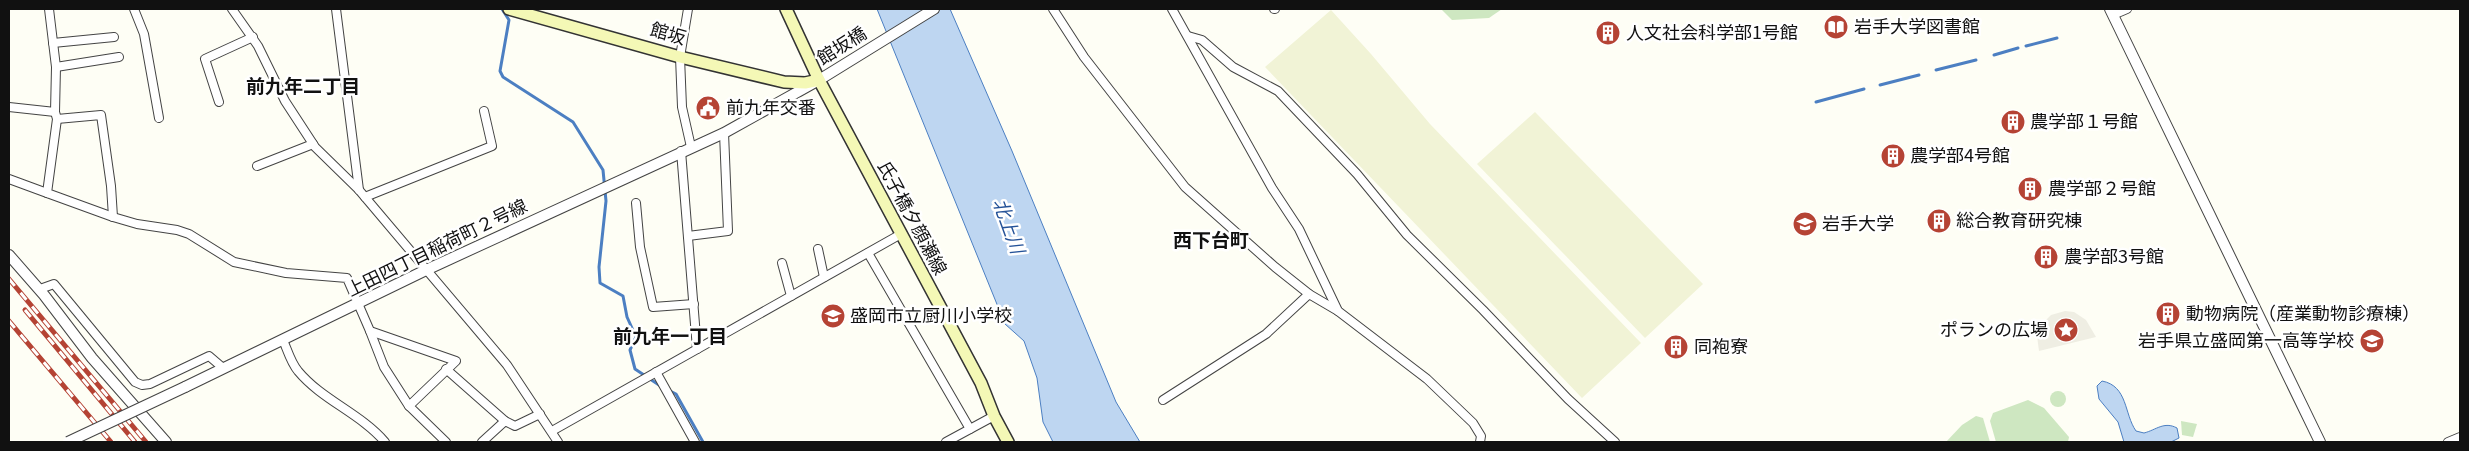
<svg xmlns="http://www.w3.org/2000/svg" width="2469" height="451" viewBox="0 0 2469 451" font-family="Georgia,'Noto Sans JP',serif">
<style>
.farmland{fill:#f1f3d6}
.green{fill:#cee7c1}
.plaza{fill:#efeee3}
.water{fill:#bed6f1;stroke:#4c7fc2}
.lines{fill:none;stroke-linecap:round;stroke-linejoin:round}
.stream{stroke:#4c7fc2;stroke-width:3}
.minor-casing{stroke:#444;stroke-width:10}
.tertiary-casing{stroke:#444;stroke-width:12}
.secondary-casing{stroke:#333;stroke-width:14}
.minor{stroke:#fff;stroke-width:8}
.tertiary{stroke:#fff;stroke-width:10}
.secondary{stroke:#f4f8b6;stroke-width:11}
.rail-casing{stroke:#b54334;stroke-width:5}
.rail{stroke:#fff;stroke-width:3;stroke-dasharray:9;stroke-linecap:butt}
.tertiary-bridge-casing{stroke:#444;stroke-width:12;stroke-linecap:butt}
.tertiary-bridge{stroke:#fff;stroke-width:10}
.labels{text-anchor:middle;stroke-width:5;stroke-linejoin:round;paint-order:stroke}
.poi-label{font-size:18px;fill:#111;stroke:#fff;text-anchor:start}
.street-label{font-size:18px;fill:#111;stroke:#fff}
.neighbourhood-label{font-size:19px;font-weight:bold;fill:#111;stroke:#fff}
.water-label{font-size:19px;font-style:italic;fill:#245298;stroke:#fff}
</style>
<rect width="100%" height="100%" fill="#fefef5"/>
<g class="farmland">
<polygon points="1331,10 1371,54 1430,124 1641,343 1582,398 1265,67"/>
<polygon points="1535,112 1703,284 1645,338 1477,164"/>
</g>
<g class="green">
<polygon points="1441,9 1502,9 1489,18 1452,20"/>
<circle cx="2058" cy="399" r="8"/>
<polygon points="2028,400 2044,408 2069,437 2068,442 1996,442 1990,421 1993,413"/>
<polygon points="1976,416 1983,418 1990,442 1946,442 1962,425"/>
<polygon points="2181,421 2197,424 2193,437 2182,435"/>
</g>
<polygon class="plaza" points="2065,311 2074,312 2086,320 2096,337 2039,351 2037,336 2039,327 2051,315"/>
<g class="water">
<polygon points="877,9 950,9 1012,151 1116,402 1140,442 1053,442 1043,422 1037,378 1024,341 1005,324"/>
<path d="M2102,381C2128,386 2124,414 2136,431L2144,433C2156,430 2164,421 2177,428L2179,438L2171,442H2124L2118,422L2099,399L2097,386Z"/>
</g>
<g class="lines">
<g class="stream">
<polyline points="502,9 509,20 500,71 503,77 573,122 603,170 606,201 599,267 600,283 623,296 627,317 636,337 630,350 635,369 662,387"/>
<polyline points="2026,46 2057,38"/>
<polyline points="1994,55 2018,48"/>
<polyline points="1936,70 1976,60"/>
<polyline points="1880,85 1919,75"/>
<polyline points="1816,102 1864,89"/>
<polyline points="670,391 676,394 703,442"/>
</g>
<defs>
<g id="minor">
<polyline points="49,9 56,67 55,112 57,119 47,193 113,217 137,224 177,230 189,234 234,262 286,273 347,278 370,331 456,361 409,406 446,442"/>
<polyline points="134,9 144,34 159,118"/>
<polyline points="232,9 258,46 285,101 315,147 359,190 507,365 558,442"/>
<polyline points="336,9 359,190"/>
<polyline points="688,9 680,57 682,107 691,147"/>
<polyline points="1053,9 1084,57 1185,187 1275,267 1309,294"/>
<polyline points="1172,9 1272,188 1299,229 1338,311 1427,379 1473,423 1481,436 1480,442"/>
<polyline points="1274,9 1275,9"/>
<polyline points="2113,15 2127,9"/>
<polyline points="1188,36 1202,40 1233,67 1278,91 1357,174 1407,235 1483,310 1568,399 1615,442"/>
<polyline points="53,43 114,37"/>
<polyline points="56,67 119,57"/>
<polyline points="219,102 205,59 253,37"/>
<polyline points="9,107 55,112"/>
<polyline points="57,119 101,115 111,186 113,217"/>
<polyline points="681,151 697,349"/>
<polyline points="257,166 313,144"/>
<polyline points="9,179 47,193"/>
<polyline points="365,197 492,146 484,111"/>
<polyline points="636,203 640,247 653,307 694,304"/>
<polyline points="688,236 728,231 724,133"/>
<polyline points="818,249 824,277"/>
<polyline points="868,253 970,429"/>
<polyline points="782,263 791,296"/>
<polyline points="40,289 54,284 135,382 142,385 150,384 209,356 223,368"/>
<polyline points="370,331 384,367 409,406"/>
<path d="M283,340C287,349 291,363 298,371C322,400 360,413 385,442"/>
<polyline points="446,369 505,421"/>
<polyline points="656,372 695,442"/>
<polyline points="1163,400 1266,334 1309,294 1338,311"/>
<polyline points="552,431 901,234"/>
<polyline points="482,442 505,421 515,426 540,414"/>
<polyline points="946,442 994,416"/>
<polyline points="2448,442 2460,437"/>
</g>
<g id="tertiary">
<polyline points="2110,9 2320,442"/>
<polyline points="9,255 44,295 92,358 166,442"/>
<polyline points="185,387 426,270 724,133 819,80 934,9"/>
</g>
<g id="secondary">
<polyline points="509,9 680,57 784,82 805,83 819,80"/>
<polyline points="786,9 819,80 981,383 994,416 1008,442"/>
</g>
</defs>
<use href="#minor" class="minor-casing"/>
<use href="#tertiary" class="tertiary-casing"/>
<use href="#secondary" class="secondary-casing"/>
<use href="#minor" class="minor"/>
<use href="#tertiary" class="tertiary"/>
<use href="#secondary" class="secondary"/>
<defs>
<g id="rail">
<polyline points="9,279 146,442"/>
<polyline points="25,310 135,442"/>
<polyline points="9,321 111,442"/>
</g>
</defs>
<use href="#rail" class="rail-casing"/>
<use href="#rail" class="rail"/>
<defs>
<polyline id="tertiary-bridge" points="68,442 185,387"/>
</defs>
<use href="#tertiary-bridge" class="tertiary-bridge-casing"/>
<use href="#tertiary-bridge" class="tertiary-bridge"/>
</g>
<defs>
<symbol id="library-disc" viewBox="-11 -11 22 22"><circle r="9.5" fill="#b54334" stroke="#fff"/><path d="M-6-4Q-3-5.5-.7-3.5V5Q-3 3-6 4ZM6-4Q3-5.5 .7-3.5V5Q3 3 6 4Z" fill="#fff"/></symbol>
<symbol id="building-disc" viewBox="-11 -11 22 22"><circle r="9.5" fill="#b54334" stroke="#fff"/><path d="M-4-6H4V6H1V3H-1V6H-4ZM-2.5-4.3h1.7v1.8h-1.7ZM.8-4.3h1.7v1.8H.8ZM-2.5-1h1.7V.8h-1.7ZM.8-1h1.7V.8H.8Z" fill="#fff"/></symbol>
<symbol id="civic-disc" viewBox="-11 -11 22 22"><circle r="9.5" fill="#b54334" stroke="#fff"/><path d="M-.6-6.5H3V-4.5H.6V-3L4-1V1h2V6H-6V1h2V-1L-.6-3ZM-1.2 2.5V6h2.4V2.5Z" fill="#fff"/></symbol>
<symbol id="university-disc" viewBox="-11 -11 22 22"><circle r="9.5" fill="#b54334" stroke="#fff"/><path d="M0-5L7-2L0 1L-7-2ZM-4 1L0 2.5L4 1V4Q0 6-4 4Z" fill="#fff"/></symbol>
<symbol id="school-disc" viewBox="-11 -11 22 22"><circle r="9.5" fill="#b54334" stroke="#fff"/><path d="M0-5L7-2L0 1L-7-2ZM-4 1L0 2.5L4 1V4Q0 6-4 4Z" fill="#fff"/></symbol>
<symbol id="sight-disc" viewBox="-11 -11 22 22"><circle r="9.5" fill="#b54334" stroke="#fff"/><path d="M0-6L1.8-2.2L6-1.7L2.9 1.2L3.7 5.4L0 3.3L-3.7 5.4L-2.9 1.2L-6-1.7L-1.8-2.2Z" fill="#fff"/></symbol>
</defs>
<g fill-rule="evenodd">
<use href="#library-disc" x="1822" y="13" width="28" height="28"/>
<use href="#building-disc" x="1594" y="19" width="28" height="28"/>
<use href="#civic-disc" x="694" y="94" width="28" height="28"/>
<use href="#building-disc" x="1999" y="108" width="28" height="28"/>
<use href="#building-disc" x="1879" y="142" width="28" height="28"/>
<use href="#building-disc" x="2016" y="175" width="28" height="28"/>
<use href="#building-disc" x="1925" y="207" width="28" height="28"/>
<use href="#university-disc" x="1791" y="210" width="28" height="28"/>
<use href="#building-disc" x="2032" y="243" width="28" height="28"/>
<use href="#building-disc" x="2154" y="300" width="28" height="28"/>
<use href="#school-disc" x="819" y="302" width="28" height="28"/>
<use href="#sight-disc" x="2052" y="316" width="28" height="28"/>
<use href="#school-disc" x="2358" y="327" width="28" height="28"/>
<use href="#building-disc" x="1662" y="333" width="28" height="28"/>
</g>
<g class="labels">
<g class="poi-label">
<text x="1854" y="33">岩手大学図書館</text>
<text x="1626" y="39">人文社会科学部1号館</text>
<text x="726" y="114">前九年交番</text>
<text x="2030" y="128">農学部１号館</text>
<text x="1910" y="162">農学部4号館</text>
<text x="2048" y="195">農学部２号館</text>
<text x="1956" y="227">総合教育研究棟</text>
<text x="1822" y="230">岩手大学</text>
<text x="2064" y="263">農学部3号館</text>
<text x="2186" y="320">動物病院（産業動物診療棟）</text>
<text x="850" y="322">盛岡市立厨川小学校</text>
<text x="2048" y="336" text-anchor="end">ポランの広場</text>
<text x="2354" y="347" text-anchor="end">岩手県立盛岡第一高等学校</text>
<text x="1694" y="353">同袍寮</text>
</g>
<g class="street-label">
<text transform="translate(668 34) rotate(16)" y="6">館坂</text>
<text transform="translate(842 46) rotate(-32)" y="6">館坂橋</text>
<text transform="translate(912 218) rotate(62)" y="6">氏子橋夕顔瀬線</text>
<text transform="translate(437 248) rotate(-26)" y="6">上田四丁目稲荷町２号線</text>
</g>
<g class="neighbourhood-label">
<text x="303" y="93">前九年二丁目</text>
<text x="1211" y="247">西下台町</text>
<text x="670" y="343">前九年一丁目</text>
</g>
<g class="water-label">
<text transform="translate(1009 226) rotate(70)" y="7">北上川</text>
</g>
</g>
<rect width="2469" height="451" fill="none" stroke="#111111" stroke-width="20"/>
</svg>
